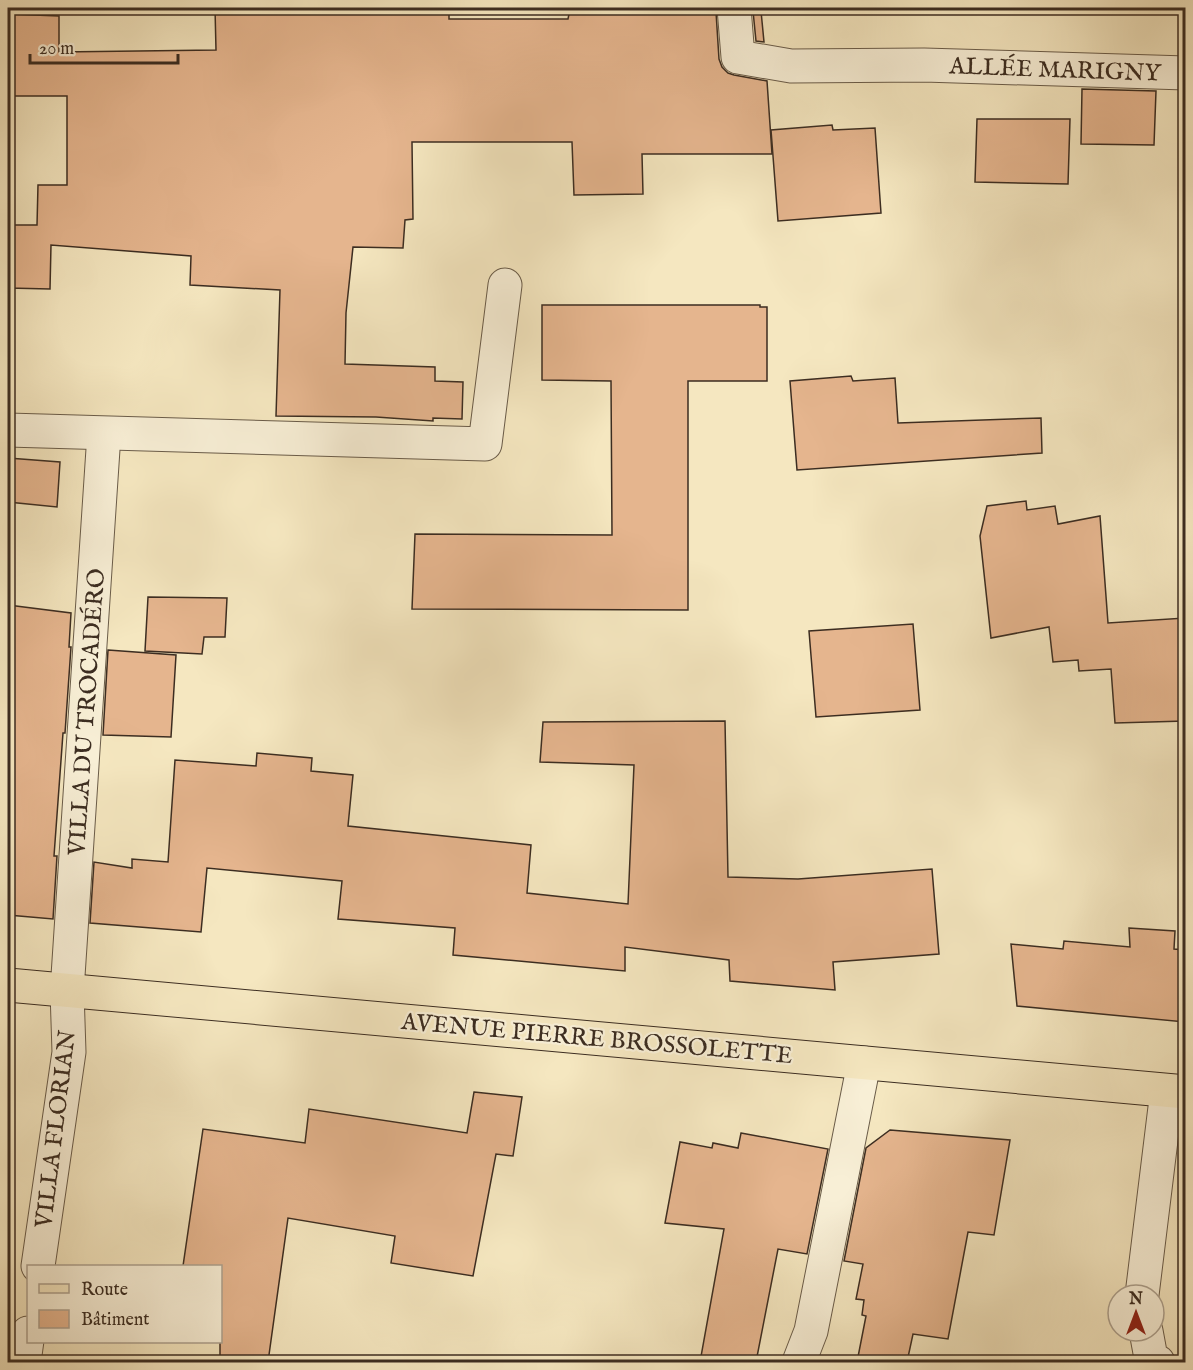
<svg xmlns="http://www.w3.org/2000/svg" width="1193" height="1370" viewBox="0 0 1193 1370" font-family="'IM FELL English',serif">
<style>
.building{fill:#e5b58e;stroke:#3c2d21;stroke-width:1.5}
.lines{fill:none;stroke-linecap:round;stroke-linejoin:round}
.minor-casing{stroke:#6a5c49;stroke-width:35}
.major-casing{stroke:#3c2d21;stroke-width:35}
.minor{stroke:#f8efd6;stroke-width:33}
.major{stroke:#f5e7c0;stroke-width:33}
.labels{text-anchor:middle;stroke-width:4.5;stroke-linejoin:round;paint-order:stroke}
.street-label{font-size:24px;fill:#3c2d21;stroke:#f8efd6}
</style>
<rect width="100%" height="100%" fill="#f5e7c0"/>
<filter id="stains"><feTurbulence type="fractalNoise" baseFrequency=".00333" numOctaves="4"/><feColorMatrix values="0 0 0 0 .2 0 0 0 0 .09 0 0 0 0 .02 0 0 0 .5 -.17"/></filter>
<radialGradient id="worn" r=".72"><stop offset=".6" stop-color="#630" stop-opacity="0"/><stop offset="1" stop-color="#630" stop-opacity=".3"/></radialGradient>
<g class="building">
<polygon points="215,8 449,8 449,19 568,19 569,14 716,12 719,59 722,67 728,73 734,75 767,81 772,154 642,154 643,194 574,195 572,142 412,142 413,219 405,220 403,248 353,247 346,313 345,364 435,367 435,381 463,382 462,419 433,418 433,421 376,417 276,416 280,290 190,285 191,256 51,245 50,289 8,288 8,225 37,225 38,185 67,185 67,96 8,96 8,14 59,16 59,52 216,50"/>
<polygon points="753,11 761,11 764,42 756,41"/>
<polygon points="1082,89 1156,91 1154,145 1081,144"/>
<polygon points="977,119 1070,119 1068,184 975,182"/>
<polygon points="832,125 833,130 875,128 881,213 778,221 771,130"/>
<polygon points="542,305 760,305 760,307 767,307 767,381 688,381 688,610 412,609 415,534 612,535 611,381 542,380"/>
<polygon points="851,376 853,381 895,378 898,423 1041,418 1042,453 797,470 790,381"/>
<polygon points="8,458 60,462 57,507 8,502"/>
<polygon points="1026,501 1027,510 1055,506 1058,524 1100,516 1108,623 1185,618 1185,721 1115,723 1111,669 1079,671 1078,660 1053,662 1049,627 991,638 980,536 987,506"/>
<polygon points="148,597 227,598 225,637 204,637 202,654 145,651"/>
<polygon points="8,605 71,613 69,647 71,647 65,733 63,733 54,856 57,856 53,919 8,915"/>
<polygon points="913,624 920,710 816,717 809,631"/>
<polygon points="108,650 176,655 171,737 103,735"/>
<polygon points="725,721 728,877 798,879 932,869 939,954 833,962 835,990 730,981 729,960 625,947 625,971 453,955 455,928 338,919 342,881 207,868 201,932 90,923 94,862 132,868 132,859 168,862 175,760 256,766 257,753 312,758 311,771 353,775 348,826 531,845 527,893 628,904 634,765 540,762 543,722"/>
<polygon points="1129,928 1175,931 1174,949 1185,950 1185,1022 1017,1006 1011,944 1063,949 1064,941 1130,947"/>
<polygon points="474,1092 522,1097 513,1156 496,1154 473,1276 391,1263 395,1236 288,1218 268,1362 220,1362 220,1266 183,1266 203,1129 305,1143 309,1109 467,1133"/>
<polygon points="890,1130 1010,1140 994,1235 968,1232 948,1339 913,1334 907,1362 857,1362 866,1316 862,1315 864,1300 856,1299 863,1264 844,1261 866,1148"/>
<polygon points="741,1133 828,1149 807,1254 778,1249 756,1362 700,1362 724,1229 665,1223 680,1142 712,1148 713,1143 738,1148"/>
</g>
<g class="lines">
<defs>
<g id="minor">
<polyline points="734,8 738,57 791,66 924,65 1186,73"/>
<polyline points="8,430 485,444 505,285"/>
<polyline points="38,1266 69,1052 67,991 104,434"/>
<polyline points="1142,1295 1167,1091"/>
<polyline points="1146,1331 1151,1358 1158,1362"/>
<polyline points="24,1362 28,1333"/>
<polyline points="799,1362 811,1331 864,1063"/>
</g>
<polyline id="major" points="8,985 1186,1092"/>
</defs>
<use href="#minor" class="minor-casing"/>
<use href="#major" class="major-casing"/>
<use href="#minor" class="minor"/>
<use href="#major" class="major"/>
</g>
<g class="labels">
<g class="street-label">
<text transform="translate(1055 69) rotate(2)" y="8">ALLÉE MARIGNY</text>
<text transform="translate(86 712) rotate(-86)" y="8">VILLA DU TROCADÉRO</text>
<text transform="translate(597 1038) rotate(5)" y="8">AVENUE PIERRE BROSSOLETTE</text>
<text transform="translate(55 1129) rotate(-83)" y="8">VILLA FLORIAN</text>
</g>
</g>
<rect width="1193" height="1370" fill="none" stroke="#f5e7c0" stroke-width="30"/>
<rect x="9" y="9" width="1175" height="1352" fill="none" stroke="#3c2d21" stroke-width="3"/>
<rect x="15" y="15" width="1163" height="1340" fill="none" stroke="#3c2d21" stroke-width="1.5"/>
<rect x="27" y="1265" width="195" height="78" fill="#f8efd6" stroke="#ada18e" stroke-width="1.5"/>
<rect x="39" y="1284" width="30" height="9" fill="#f5e7c0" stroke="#ada18e" stroke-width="1.5"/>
<text x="81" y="1295" font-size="18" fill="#3c2d21">Route</text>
<rect x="39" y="1310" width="30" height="18" fill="#e5b58e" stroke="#ada18e" stroke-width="1.5"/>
<text x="81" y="1325" font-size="18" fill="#3c2d21">Bâtiment</text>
<g transform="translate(1136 1313)"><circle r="28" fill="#f8efd6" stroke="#ada18e" stroke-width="1.5"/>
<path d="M0-4.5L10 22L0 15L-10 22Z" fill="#8f2418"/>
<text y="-9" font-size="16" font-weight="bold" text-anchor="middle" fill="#3c2d21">N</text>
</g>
<path d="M30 54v9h148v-9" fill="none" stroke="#3c2d21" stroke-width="3"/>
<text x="39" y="54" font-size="18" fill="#3c2d21" stroke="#f8efd6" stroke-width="4.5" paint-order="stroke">20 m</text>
<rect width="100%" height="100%" filter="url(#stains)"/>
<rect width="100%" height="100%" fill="url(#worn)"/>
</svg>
